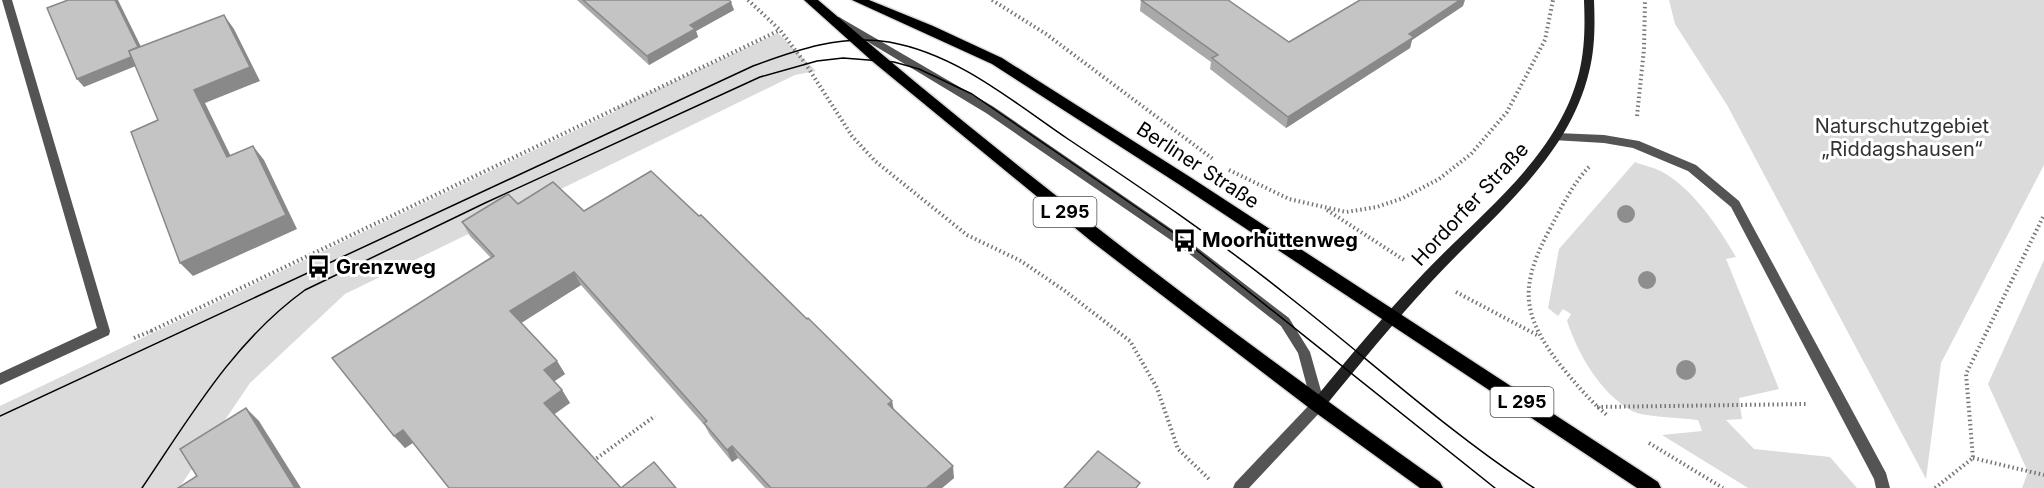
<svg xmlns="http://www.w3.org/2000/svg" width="2044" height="488" viewBox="0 0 2044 488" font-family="Inter,sans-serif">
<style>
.green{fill:#dbdbdb}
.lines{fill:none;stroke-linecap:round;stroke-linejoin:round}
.primary-casing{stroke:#dbdbdb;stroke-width:3}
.path{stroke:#767676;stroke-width:4;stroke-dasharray:1.5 3;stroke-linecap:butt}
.service{fill:#545454;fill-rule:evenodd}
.minor{fill:#545454;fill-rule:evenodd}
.secondary{fill:#212121;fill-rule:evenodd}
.primary{fill:#000;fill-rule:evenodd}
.tram{stroke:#000;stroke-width:1.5}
.tree{fill:#8e8e8e}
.wall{fill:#a9a9a9}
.shaded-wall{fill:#898989}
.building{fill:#c4c4c4;stroke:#898989;stroke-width:1.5}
.labels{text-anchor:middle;stroke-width:6;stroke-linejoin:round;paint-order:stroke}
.shield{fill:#fff;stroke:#4c4c4c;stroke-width:1.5}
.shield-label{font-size:18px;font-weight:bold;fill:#000}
.park-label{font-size:20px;fill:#323232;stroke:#fff}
.street-label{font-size:20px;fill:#000;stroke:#fff}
.poi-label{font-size:20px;font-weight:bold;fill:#000;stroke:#fff;text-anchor:start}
</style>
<rect width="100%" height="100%" fill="#fff"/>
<g class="green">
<polygon points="1669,0 2044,0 2044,165 1941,363 1926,479 1727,105 1675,24"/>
<polygon points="778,33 816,71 795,75 345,294 250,383 179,488 0,488 0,406 616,111 615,109"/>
<path d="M1635,162C1645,166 1657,168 1666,174C1695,192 1719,228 1736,257L1726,259L1779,389L1739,398L1742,419L1726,420L1754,449L1830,457L1857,488H1748L1662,435L1702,431L1698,420C1683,418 1643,417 1632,411C1600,393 1578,354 1567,321L1571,314L1563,309L1558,316L1548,308L1559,249Z"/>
<polygon points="2044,260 2044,488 2022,488 2028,472 1988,384"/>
</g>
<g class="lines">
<defs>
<g id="primary">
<path d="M804,0H818C1017,171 1226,330 1440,482L1443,488H1420L1312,410L1091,241L872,61Z"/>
<polygon points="852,0 869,0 933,26 1002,58 1190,177 1658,482 1661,488 1637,488 1180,185 992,64"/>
</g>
</defs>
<use href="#primary" class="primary-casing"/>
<g class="path">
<polyline points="748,0 780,30 805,63 852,136 875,161 967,235 1021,261 1065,291 1130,341 1157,388 1178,449 1210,480"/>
<polyline points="992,0 1046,34 1213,159"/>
<polyline points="1637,116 1644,49 1645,0"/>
<path d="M1589,167C1574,182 1562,206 1552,225C1520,284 1519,312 1561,366C1576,384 1590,401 1608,416"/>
<polyline points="1229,170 1289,199 1346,212 1377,207 1403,198 1439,179 1471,154 1507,112 1545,40 1553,0"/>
<polyline points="1327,210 1404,260"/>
<polyline points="1456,292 1537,335"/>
<polyline points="151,331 780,30"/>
<polyline points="134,338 151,331 152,334"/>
<polyline points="1597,407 1808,404"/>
<polyline points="1649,443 1723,488"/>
<polyline points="1973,458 2044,475"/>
<polyline points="593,461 655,416"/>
<polyline points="1935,488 1973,458 1966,374 2044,215"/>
</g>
<g class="service">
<polygon points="839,17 994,107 1186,239 1289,318 1310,352 1325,405 1323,409 1318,411 1313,409 1298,353 1281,326 1178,245 986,113 835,22 835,18"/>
<polygon points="1557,133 1604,135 1639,141 1696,165 1739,201 1886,473 1890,488 1876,488 1874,479 1731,207 1688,171 1633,148 1604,143 1553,140 1551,137"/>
</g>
<g class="minor">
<polygon points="2,0 12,0 110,331 109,335 0,385 0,373 97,328"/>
<polygon points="1318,399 1323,401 1325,405 1323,409 1249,488 1233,488 1235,483 1313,401"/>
</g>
<path class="secondary" d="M1584,0H1594C1595,24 1595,49 1589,72C1568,160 1490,218 1432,281C1394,322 1358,366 1323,409L1318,411L1313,409L1311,405L1313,401C1349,357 1385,314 1424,273C1481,213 1558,157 1579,73C1585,49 1585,24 1584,0Z"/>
<use href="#primary" class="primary"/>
<g class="tram">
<path d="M0,416L753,66C796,50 842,34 889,42C957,54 1012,101 1068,139C1143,189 1217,239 1288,296C1370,360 1447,431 1534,488"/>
<path d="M142,488C190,417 234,341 305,290L485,203L760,77L817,61L843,58L894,62L919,69L972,94L1184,240L1495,488"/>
</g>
</g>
<g class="tree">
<circle cx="1626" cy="214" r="9"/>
<circle cx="1647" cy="280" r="9"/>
<circle cx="1686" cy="370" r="10"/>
</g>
<g class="wall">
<polygon points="577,0 729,0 734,10 696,31 698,37 649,65"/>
<polygon points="1141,0 1289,42 1463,6 1412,40 1410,48 1286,128 1210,69 1211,62 1140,11"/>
<polygon points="518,204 584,211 807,319 892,401 894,410 954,478 942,488 765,488 738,458 732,462 710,435 705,426 581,285 521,323 557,361 565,374 554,381 562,390 570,403 413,443 405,448 394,436 491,258 470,236 462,222"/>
</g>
<g class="shaded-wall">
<polygon points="115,0 118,0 148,61 84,87 77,79"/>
<polygon points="1460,0 1465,0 1463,6 1412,40 1410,48 1286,128 1288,117"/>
<polygon points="731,2 734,10 696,31 698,37 649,65 647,56 690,25"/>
<polygon points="224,15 234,29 260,81 205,103 238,171 227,157 194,90"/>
<polygon points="253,146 264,160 297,229 193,276 180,263"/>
<polygon points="574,272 581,285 518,325 510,311"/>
<polygon points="557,361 565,374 552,383 544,370"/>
<polygon points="562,390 570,403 552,416 544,403"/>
<polygon points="892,401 894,414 888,404"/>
<polygon points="246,408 259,421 301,488 295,488"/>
<polygon points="403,430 414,442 405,448 394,436"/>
<polygon points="732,446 738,458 732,462 727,450"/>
<polygon points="953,466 954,478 942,488 926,488"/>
</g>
<g class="building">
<polygon points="68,0 115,0 138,47 129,51 131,57 77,79 47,8"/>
<polygon points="583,0 729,0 731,2 690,25 695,29 647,56"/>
<polygon points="1141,0 1228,0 1289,42 1360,0 1460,0 1409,34 1414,37 1288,117 1212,58 1218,55"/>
<polygon points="224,15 250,67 194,90 227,157 253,146 286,215 180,263 131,132 158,120 129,51"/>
<polygon points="651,171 699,216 701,215 807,319 808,318 892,401 888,404 953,466 926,488 771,488 732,446 727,450 704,423 707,421 574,272 510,311 557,361 544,370 562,390 544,403 621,488 449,488 403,430 394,436 332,358 494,256 462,222 508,194 518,204 553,182 584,211"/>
<polygon points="246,408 295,488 178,488 197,476 180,449"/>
<polygon points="1098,451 1140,483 1136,488 1064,488"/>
<polygon points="654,462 676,488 621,488"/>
</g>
<defs>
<symbol id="bus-bare" viewBox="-9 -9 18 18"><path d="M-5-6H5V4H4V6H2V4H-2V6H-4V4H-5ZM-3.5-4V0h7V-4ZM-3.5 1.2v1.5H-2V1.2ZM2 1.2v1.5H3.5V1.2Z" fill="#000" stroke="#fff" stroke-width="2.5" paint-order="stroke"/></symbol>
</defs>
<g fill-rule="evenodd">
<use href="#bus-bare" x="1168" y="224" width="33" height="33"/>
<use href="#bus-bare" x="302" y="250" width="33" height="33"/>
</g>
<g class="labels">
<g class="shield">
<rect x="1033.5" y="197" width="63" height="30" rx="4.5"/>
<rect x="1490.5" y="387" width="63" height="30" rx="4.5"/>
</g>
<g class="shield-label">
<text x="1065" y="218">L 295</text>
<text x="1522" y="408">L 295</text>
</g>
<g class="park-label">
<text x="1902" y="133">Naturschutzgebiet<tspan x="1902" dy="23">„Riddagshausen“</tspan></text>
</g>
<g class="street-label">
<text transform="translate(1198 165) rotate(33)" y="7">Berliner Straße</text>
<text transform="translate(1470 204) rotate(-47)" y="7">Hordorfer Straße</text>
</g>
<g class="poi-label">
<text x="1202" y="247">Moorhüttenweg</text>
<text x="336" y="274">Grenzweg</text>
</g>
</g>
</svg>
